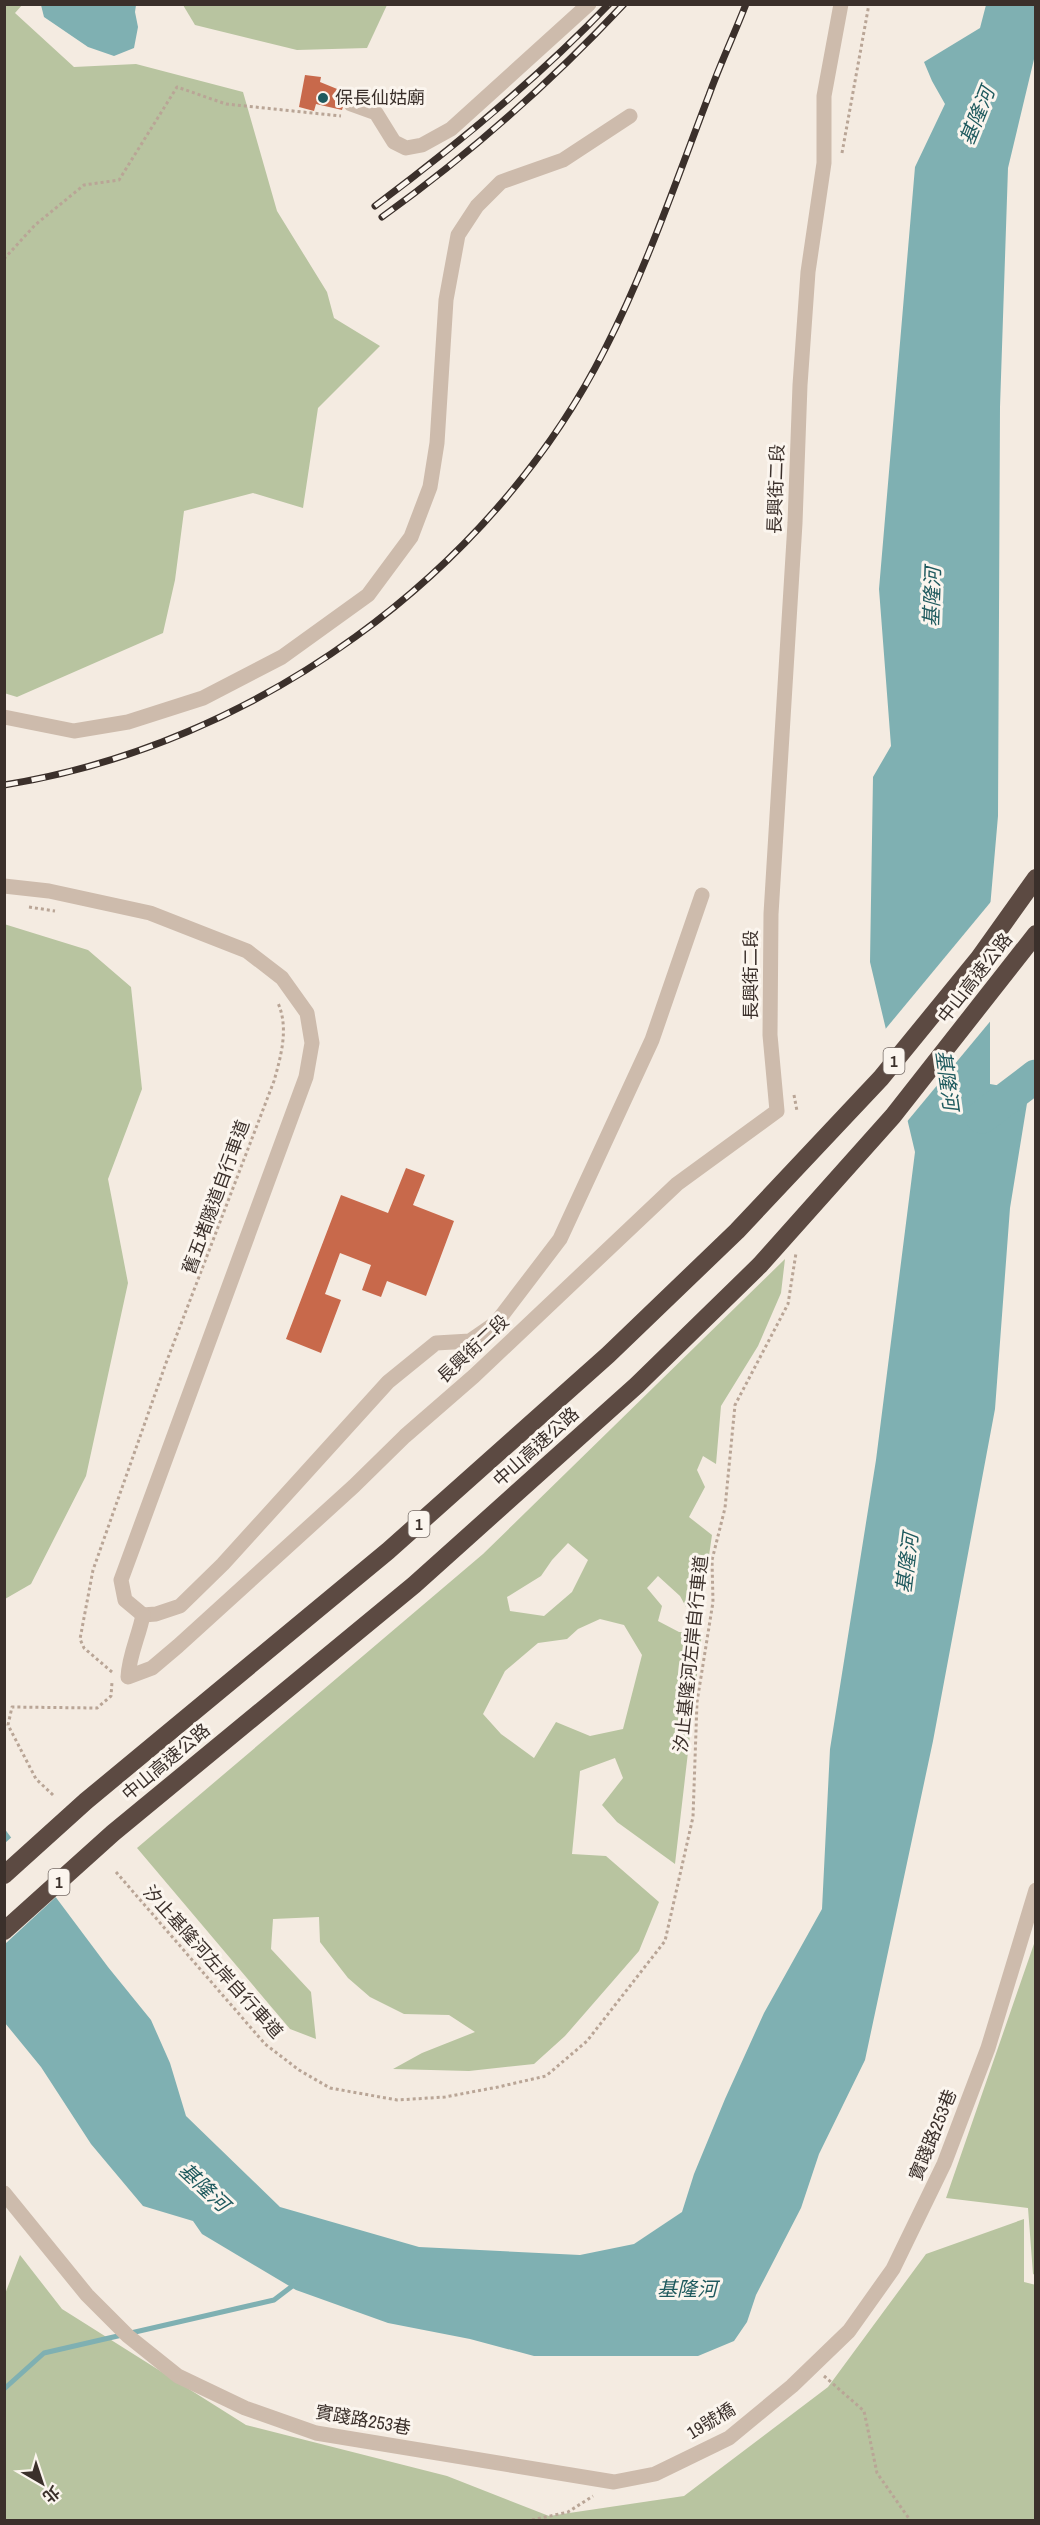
<svg xmlns="http://www.w3.org/2000/svg" width="1040" height="2525" viewBox="0 0 1040 2525" font-family="'Archivo Narrow','Noto Sans TC',sans-serif">
<style>
.green{fill:#b8c4a0;fill-rule:evenodd}
.water{fill:#7fb0b2}
.pier{fill:#f4ebe1}
.lines{fill:none;stroke-linecap:round;stroke-linejoin:round}
.stream{stroke:#7fb0b2;stroke-width:5}
.river{stroke:#7fb0b2;stroke-width:33}
.building{fill:#c8694b}
.path{stroke:#b9a596;stroke-width:3;stroke-dasharray:3 3;stroke-linecap:butt}
.minor{stroke:#cdbbac;stroke-width:15}
.highway{stroke:#5c4a42;stroke-width:18}
.rail-casing{stroke:#3b302b;stroke-width:7}
.rail{stroke:#fbf5ee;stroke-width:4.5;stroke-dasharray:14;stroke-linecap:butt}
.poi-dot{fill:#1f5a5e;stroke:#fbf5ee;stroke-width:2}
.labels{text-anchor:middle;stroke-width:6;stroke-linejoin:round;paint-order:stroke}
.shield{fill:#fbf5ee;stroke:#756b66;stroke-width:1.5}
.shield-label{font-size:16px;font-weight:bold;fill:#3b302b}
.poi-label{font-size:18px;fill:#3b302b;stroke:#fbf5ee;text-anchor:start}
.street-label{font-size:18px;fill:#3b302b;stroke:#fbf5ee}
.water-label{font-size:20px;font-style:italic;fill:#1f5a5e;stroke:#fbf5ee}
</style>
<rect width="100%" height="100%" fill="#f4ebe1"/>
<g class="green">
<polygon points="23,4 15,13 74,67 136,64 243,92 277,211 327,292 334,318 380,346 318,408 303,508 253,493 184,511 175,580 163,633 17,697 4,693 4,5"/>
<polygon points="183,5 387,5 367,48 297,50 195,25"/>
<polygon points="4,924 88,950 131,987 142,1089 108,1179 128,1283 86,1476 31,1584 5,1599"/>
<path d="M785,1259L781,1293L758,1346L721,1406L716,1464L703,1456L697,1470L705,1487L689,1517L712,1535L703,1597L686,1607L680,1596L658,1576L647,1588L662,1606L658,1621L679,1632H702L675,1864L617,1822L602,1805L623,1778L615,1758L580,1771L572,1854L606,1856L659,1902L639,1951L565,2036L534,2064L469,2071L393,2069L422,2053L475,2032L449,2015L404,2014L370,1997L348,1978L320,1942L319,1917L273,1919L271,1949L311,1992L316,2039L290,2029L137,1848L483,1554ZM568,1543L588,1560L572,1592L544,1616L510,1611L507,1597L541,1576L552,1560ZM600,1619L624,1625L642,1655L623,1729L590,1736L556,1722L534,1758L501,1734L483,1714L505,1671L538,1643L567,1639L578,1629Z"/>
<polygon points="1035,1941 1035,2275 1033,2274 1028,2208 946,2198"/>
<polygon points="1024,2219 1024,2282 1036,2285 1035,2520 5,2520 5,2294 20,2255 62,2309 246,2425 447,2476 549,2516 684,2496 828,2387 926,2254"/>
</g>
<g class="water">
<polygon points="41,5 136,5 135,12 138,27 134,48 114,56 88,47 44,17"/>
<polygon points="986,5 1035,5 1035,55 1008,168 1000,407 998,816 990,908 990,1084 1029,1091 1010,1208 995,1409 933,1741 865,2060 819,2154 801,2208 756,2295 747,2322 734,2341 698,2356 534,2356 470,2339 388,2323 296,2290 202,2234 193,2221 143,2206 91,2144 41,2067 5,2023 4,1828 108,1967 151,2020 170,2063 186,2116 280,2207 419,2247 580,2255 634,2244 682,2212 694,2174 725,2099 764,2013 822,1909 830,1749 876,1460 915,1152 870,962 873,777 891,746 879,589 915,167 945,104 932,81 924,62 980,28"/>
</g>
<g class="pier">
<polygon points="994,898 993,1018 905,1124 883,1032"/>
<polygon points="14,1835 58,1895 5,1944 5,1843"/>
</g>
<g class="lines">
<polyline class="stream" points="4,2389 44,2353 274,2300 295,2284"/>
<polyline class="river" points="982,1117 1036,1076"/>
</g>
<g class="building">
<polygon points="305,75 321,77 320,82 347,93 342,110 316,104 314,111 299,107"/>
<polygon points="406,1168 425,1175 413,1205 454,1221 426,1296 387,1281 381,1297 362,1290 371,1265 340,1253 325,1294 341,1300 321,1353 286,1339 341,1195 388,1213"/>
</g>
<g class="lines">
<g class="path">
<polyline points="842,153 869,4"/>
<polyline points="4,259 35,225 84,185 119,180 177,87 226,104 341,116"/>
<polyline points="29,907 55,911"/>
<polyline points="794,1095 797,1111"/>
<path d="M112,1672L84,1648L80,1639L93,1570L166,1363L274,1081C281,1056 289,1028 278,1003"/>
<polyline points="53,1795 36,1779 8,1725 12,1707 97,1708 111,1696 112,1682"/>
<polyline points="116,1872 265,2044 299,2070 330,2088 397,2100 445,2097 498,2087 546,2076 587,2041 665,1941 693,1817 697,1702 713,1602 712,1560 725,1508 735,1405 788,1304 796,1253"/>
<polyline points="824,2376 864,2411 877,2473 910,2520"/>
<polyline points="532,2520 568,2512 593,2496"/>
</g>
<g class="minor">
<polyline points="351,104 376,113 394,142 406,148 422,145 451,129 589,4"/>
<polyline points="4,717 74,731 128,722 203,698 282,657 368,595 411,537 430,487 437,443 446,300 458,235 477,206 501,182 563,160 630,116"/>
<polyline points="4,886 49,891 150,913 247,951 282,978 307,1013 312,1043 306,1077 121,1580 125,1600 143,1615 156,1614 180,1606 223,1564 388,1382 436,1343 470,1341 496,1323 560,1239 652,1040 702,895"/>
<path d="M143,1615C139,1636 129,1655 128,1677L152,1668L178,1646L354,1486L405,1436L474,1376L677,1184L777,1111L770,1035L771,914L795,523L800,385L808,272L824,163V96L841,4"/>
<polyline points="4,2193 87,2295 128,2336 178,2376 245,2408 316,2433 614,2482 655,2474 729,2438 792,2386 849,2331 893,2269 944,2164 988,2048 1036,1890"/>
</g>
<g class="highway">
<polyline points="4,1875 86,1801 388,1551 608,1355 737,1231 881,1078 979,958 1036,878"/>
<polyline points="4,1931 113,1833 414,1585 637,1385 760,1265 893,1116 1036,934"/>
</g>
<defs>
<g id="rail">
<path d="M375,206C458,144 537,79 609,4"/>
<path d="M382,217C470,154 550,83 624,4"/>
<path d="M4,785C254,745 491,575 605,349C647,267 676,181 709,95C720,64 734,35 746,4"/>
</g>
</defs>
<use href="#rail" class="rail-casing"/>
<use href="#rail" class="rail"/>
</g>
<circle class="poi-dot" cx="323" cy="98" r="6"/>
<g class="labels">
<g class="shield">
<rect x="883.5" y="1048" width="21" height="26" rx="4.5"/>
<rect x="408.5" y="1511" width="21" height="26" rx="4.5"/>
<rect x="48.5" y="1869" width="21" height="26" rx="4.5"/>
</g>
<g class="shield-label">
<text x="894" y="1067">1</text>
<text x="419" y="1530">1</text>
<text x="59" y="1888">1</text>
</g>
<g class="poi-label">
<text x="335" y="104">保長仙姑廟</text>
</g>
<g class="street-label">
<text transform="translate(776 489) rotate(-88)" y="6">長興街二段</text>
<text transform="translate(751 975) rotate(-90)" y="6">長興街二段</text>
<text transform="translate(975 978) rotate(-52)" y="6">中山高速公路</text>
<text transform="translate(216 1197) rotate(-70)" y="6">舊五堵隧道自行車道</text>
<text transform="translate(473 1349) rotate(-43)" y="6">長興街二段</text>
<text transform="translate(536 1447) rotate(-42)" y="6">中山高速公路</text>
<text transform="translate(691 1654) rotate(-84)" y="6">汐止基隆河左岸自行車道</text>
<text transform="translate(166 1762) rotate(-40)" y="6">中山高速公路</text>
<text transform="translate(213 1962) rotate(48)" y="6">汐止基隆河左岸自行車道</text>
<text transform="translate(933 2135) rotate(-68)" y="6">實踐路253巷</text>
<text transform="translate(363 2420) rotate(10)" y="6">實踐路253巷</text>
<text transform="translate(711 2421) rotate(-31)" y="6">19號橋</text>
</g>
<g class="water-label">
<text transform="translate(977 116) rotate(-68)" y="7">基隆河</text>
<text transform="translate(932 597) rotate(-88)" y="7">基隆河</text>
<text transform="translate(947 1080) rotate(82)" y="7">基隆河</text>
<text transform="translate(907 1563) rotate(-83)" y="7">基隆河</text>
<text transform="translate(204 2187) rotate(43)" y="7">基隆河</text>
<text x="687" y="2296">基隆河</text>
</g>
</g>
<rect width="1040" height="2525" fill="none" stroke="#3b302b" stroke-width="12"/>
<g transform="translate(42 2483) rotate(141)" stroke="#fbf5ee" stroke-width="4.5" paint-order="stroke">
<path d="M0-4.5L10 22L0 15L-10 22Z" fill="#3b302b"/>
<text y="-9" font-size="16" font-weight="bold" text-anchor="middle" fill="#3b302b">北</text>
</g>
</svg>
